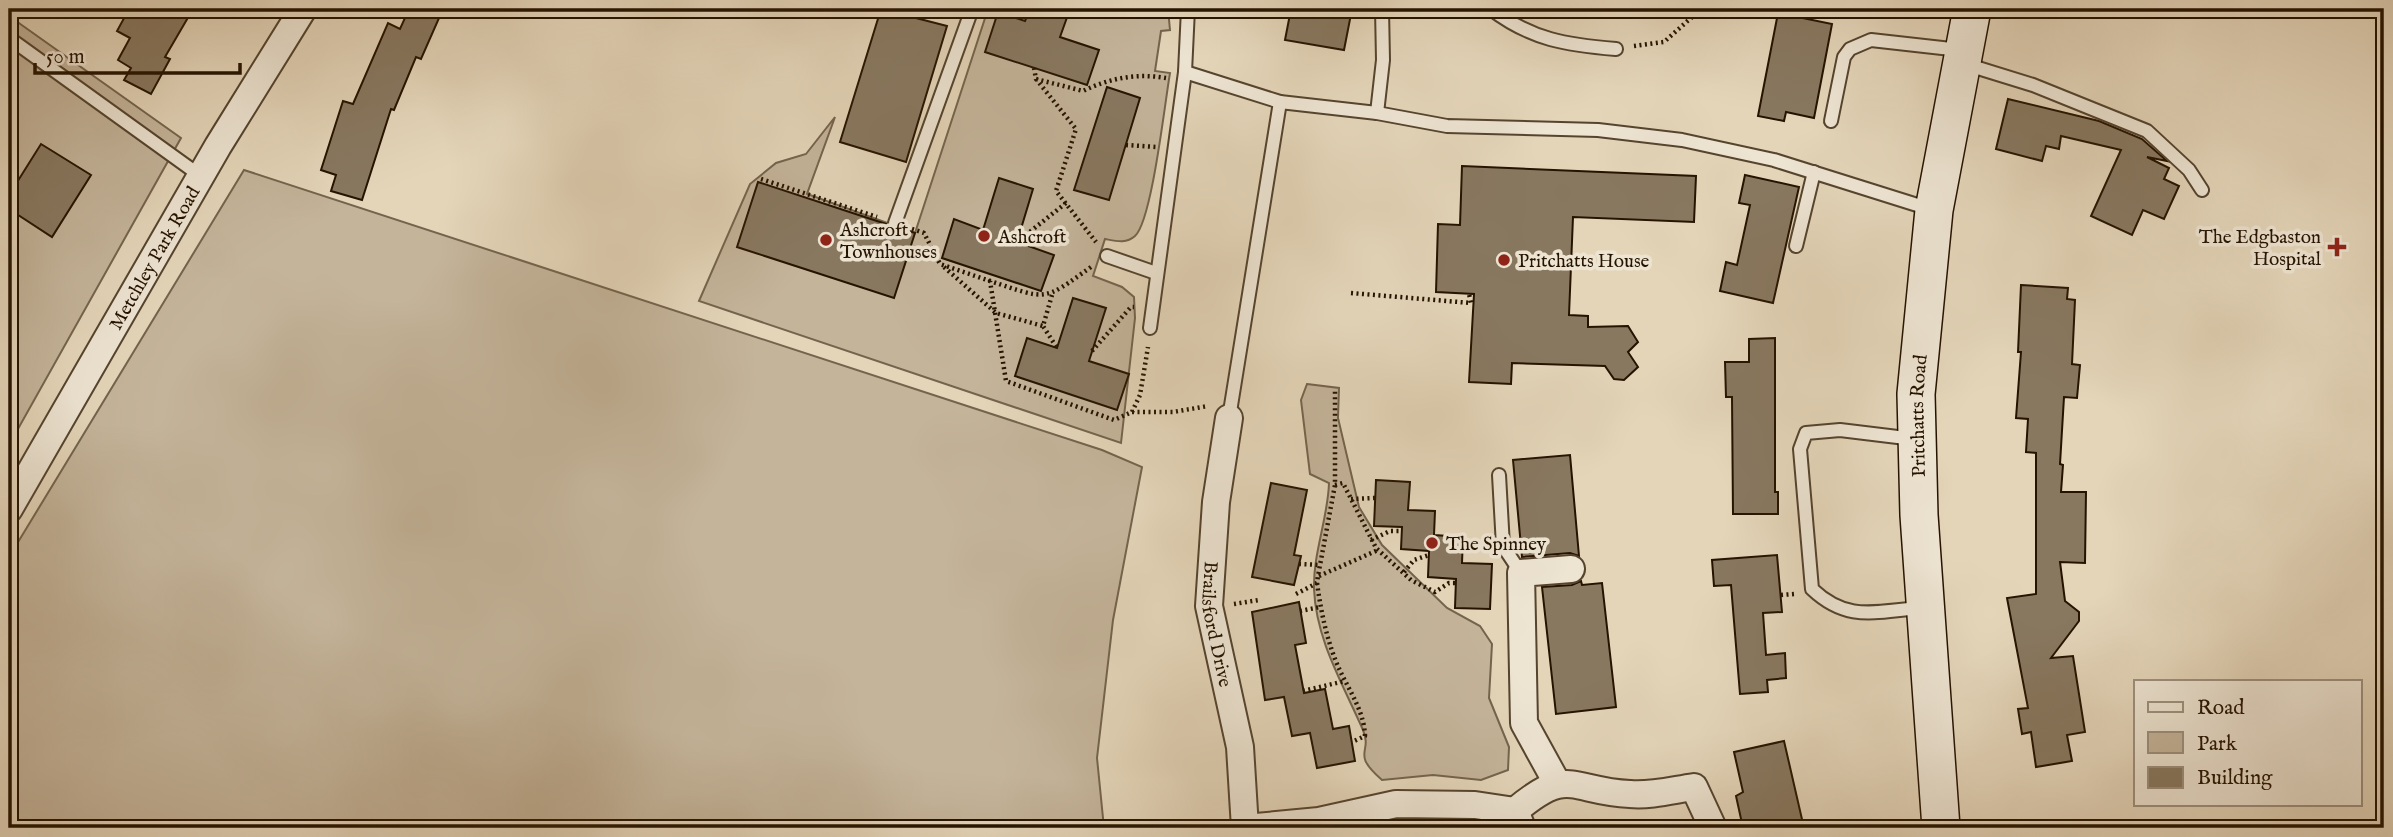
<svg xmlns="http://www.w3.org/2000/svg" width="2393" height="837" viewBox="0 0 2393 837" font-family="'IM FELL English',serif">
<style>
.green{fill:#c4b49a;stroke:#74644d;stroke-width:2}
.building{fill:#887860;stroke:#251300;stroke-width:2}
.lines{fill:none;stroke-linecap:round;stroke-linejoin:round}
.lane-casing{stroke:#55442e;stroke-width:16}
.street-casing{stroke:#55442e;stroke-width:30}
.secondary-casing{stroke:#251300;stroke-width:40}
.path{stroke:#251300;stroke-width:4.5;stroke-dasharray:2 3.5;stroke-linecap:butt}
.lane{stroke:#ede4d2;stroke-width:12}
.street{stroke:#ede4d2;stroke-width:26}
.secondary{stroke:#ede4d2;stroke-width:37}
.poi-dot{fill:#8f2418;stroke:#ede4d2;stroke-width:2.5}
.labels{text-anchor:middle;stroke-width:7;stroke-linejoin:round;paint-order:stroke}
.poi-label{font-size:19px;fill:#251300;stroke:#ede4d2;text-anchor:start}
.street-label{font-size:19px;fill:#251300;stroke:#ede4d2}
</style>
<rect width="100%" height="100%" fill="#e4d5b9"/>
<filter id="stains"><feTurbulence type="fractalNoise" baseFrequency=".00286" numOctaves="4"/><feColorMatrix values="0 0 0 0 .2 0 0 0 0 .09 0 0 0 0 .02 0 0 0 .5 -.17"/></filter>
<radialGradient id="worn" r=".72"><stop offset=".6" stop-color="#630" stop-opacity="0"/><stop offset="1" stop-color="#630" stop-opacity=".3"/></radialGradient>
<g class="green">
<path d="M988,9H1168L1170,30L1161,31L1155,71L1170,73C1165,101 1152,221 1135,236C1126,244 1116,241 1105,239L1093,276L1122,287L1134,297L1135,318L1121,443L699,301L750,184L776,163L806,154L835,117L807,194L915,233Z"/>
<polygon points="9,16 181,138 9,445"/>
<polygon points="244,170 1102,450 1142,467 1113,620 1097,758 1104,828 9,828 9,557"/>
<path d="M1307,384L1339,388L1338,418L1359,507L1382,545L1447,608L1480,626L1492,644L1489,698L1509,747L1508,770L1481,780L1433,775L1382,780C1350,752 1373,754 1363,730C1343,684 1316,640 1314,589C1313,553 1328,518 1329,483L1310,474L1301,400Z"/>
</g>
<g class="building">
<polygon points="129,9 193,9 165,57 170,59 151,94 124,80 131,68 118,60 130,38 117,31"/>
<polygon points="409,9 443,9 421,59 416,57 394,110 391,109 362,200 331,191 336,175 321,170 343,101 353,104 388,23 400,29"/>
<polygon points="881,9 947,26 906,162 840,142"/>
<polygon points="1030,9 1070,9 1060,37 1099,50 1087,85 985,52 998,12 1025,21"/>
<polygon points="1291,9 1352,9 1344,50 1285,40"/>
<polygon points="1778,13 1832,24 1814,118 1786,112 1784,121 1758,116"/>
<polygon points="1107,87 1140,98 1109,200 1074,190"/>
<polygon points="2008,99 2099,121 2142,139 2167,161 2147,157 2169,168 2164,179 2179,186 2164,219 2143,210 2132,235 2091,216 2121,150 2061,136 2059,149 2046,146 2042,161 1996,149"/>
<polygon points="41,144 91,175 52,237 9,209 9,195"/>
<polygon points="1462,166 1696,176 1694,222 1573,217 1569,315 1588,316 1588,327 1628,326 1638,342 1628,352 1638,367 1624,380 1614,379 1605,366 1512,363 1511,384 1469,382 1474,294 1436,292 1438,224 1460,225"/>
<polygon points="1745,175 1799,187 1773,303 1720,291 1726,262 1737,265 1750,205 1739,203"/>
<polygon points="999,178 1033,189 1017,242 1054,255 1041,291 942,258 954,219 983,230"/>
<polygon points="758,182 886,224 893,231 902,229 915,233 894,298 737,247"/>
<polygon points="2021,285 2068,288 2067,299 2075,300 2072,364 2080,365 2077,398 2064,397 2060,464 2063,465 2061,492 2086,492 2085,563 2060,562 2065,601 2079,612 2079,621 2051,658 2073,656 2085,732 2067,735 2072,761 2036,767 2031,732 2022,734 2018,709 2028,708 2007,598 2036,594 2036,453 2026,452 2028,419 2016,418 2021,352 2018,352"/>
<polygon points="1073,298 1106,308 1089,361 1129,374 1117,410 1015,376 1027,338 1057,348"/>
<polygon points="1775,338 1775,492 1778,492 1778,514 1733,514 1732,397 1726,397 1725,362 1749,362 1749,339"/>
<polygon points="1570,455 1579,556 1570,553 1522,557 1513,460"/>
<polygon points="1376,480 1410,482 1408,510 1435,511 1434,535 1463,537 1462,563 1492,564 1490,609 1455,608 1456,579 1428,577 1429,551 1401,549 1402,527 1374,526"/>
<polygon points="1271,483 1307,490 1294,555 1301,556 1294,585 1252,577"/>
<polygon points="1777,555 1782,612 1763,613 1766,655 1785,653 1786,678 1767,680 1768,692 1740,694 1731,585 1714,586 1712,560"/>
<polygon points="1581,581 1582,585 1602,583 1616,707 1556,714 1542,587 1572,585"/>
<polygon points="1299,602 1306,643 1295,645 1304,693 1325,689 1333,729 1349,726 1355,761 1317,768 1310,733 1292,736 1284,697 1265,700 1252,612"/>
<polygon points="1784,741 1804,828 1743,828 1736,796 1743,792 1734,752"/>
</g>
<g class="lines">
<defs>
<g id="lane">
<path d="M1491,9C1532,40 1567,45 1616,49"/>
<polyline points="9,38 202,177"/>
<polyline points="1965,64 2033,85 2147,131 2189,170 2202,190"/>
<polyline points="1185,72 1280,102"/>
<polyline points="1377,113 1383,60 1382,9"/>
<polyline points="1831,121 1844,57 1850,49 1871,40 1960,50"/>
<polyline points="895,223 972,9"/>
<polyline points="1796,246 1814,172"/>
<polyline points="1107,256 1156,273"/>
<polyline points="1150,328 1185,72 1188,9"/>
<polyline points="1229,418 1280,102 1377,113 1447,126 1598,130 1682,140 1774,160 1930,209"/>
<path d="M1914,439L1840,430L1806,433L1800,449L1812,589C1848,623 1876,611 1921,608"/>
<polyline points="1499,475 1503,546 1521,573"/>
</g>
<g id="street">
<path id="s1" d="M1229,418L1216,502L1209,606L1240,747L1245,828L1319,821L1396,804L1475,805L1515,811L1522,828"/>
<path id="s2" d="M9,509L218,146L303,9"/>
<polyline points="1557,783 1524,723 1521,573 1571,569"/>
<path d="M1515,811C1569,765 1570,791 1630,794C1650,796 1673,790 1694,787L1713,828"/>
</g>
<g id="secondary">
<path id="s3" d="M1941,828L1919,515L1916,394L1934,210L1972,9"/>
</g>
</defs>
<use href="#lane" class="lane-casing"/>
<use href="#street" class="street-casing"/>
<use href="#secondary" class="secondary-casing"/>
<g class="path">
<polyline points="1634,46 1664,42 1701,9"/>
<polyline points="1034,68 1036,79 1076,129 1056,191 1096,242"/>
<path d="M1036,79L1083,91C1110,78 1137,73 1166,78"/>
<polyline points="1126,145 1156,147"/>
<polyline points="761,179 877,217"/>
<polyline points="912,229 924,233 940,264 990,281"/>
<polyline points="1017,242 1066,203"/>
<polyline points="944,267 996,313 1043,326"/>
<path d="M1091,267C1042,302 1048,300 990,281L1006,381L1114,420L1132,412L1140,395L1148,347"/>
<polyline points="1351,293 1471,303 1469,294"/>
<polyline points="1052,295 1043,326 1057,348"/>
<polyline points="1092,351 1131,307 1134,307"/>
<polyline points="1132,412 1173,412 1208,406"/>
<polyline points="1335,485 1343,483 1376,548 1411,580 1435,592 1449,583 1456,583"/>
<polyline points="1351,499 1375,498"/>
<polyline points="1371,540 1390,531 1402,531"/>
<polyline points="1299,564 1320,565"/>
<polyline points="1404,572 1414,560 1429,555"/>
<polyline points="1319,576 1378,550"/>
<path d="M1317,583C1321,611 1326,637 1337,664C1347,688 1364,709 1365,736L1352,742"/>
<polyline points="1296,594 1317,583 1318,576 1335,485 1335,391"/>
<polyline points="1781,595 1794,594"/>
<polyline points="1234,604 1259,600"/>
<polyline points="1300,611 1320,607"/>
<polyline points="1303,691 1345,681"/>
</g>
<use href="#lane" class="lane"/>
<use href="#street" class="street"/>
<use href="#secondary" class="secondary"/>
</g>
<g class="poi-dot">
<circle cx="984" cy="236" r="7"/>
<circle cx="826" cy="240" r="7"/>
<path d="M2333.5 236.5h7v7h7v7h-7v7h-7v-7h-7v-7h7z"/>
<circle cx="1504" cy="260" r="7"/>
<circle cx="1432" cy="543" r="7"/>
</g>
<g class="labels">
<g class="poi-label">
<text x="840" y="236">Ashcroft<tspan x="840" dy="22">Townhouses</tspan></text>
<text x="998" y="243">Ashcroft</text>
<text x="2321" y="243" text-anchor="end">The Edgbaston<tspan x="2321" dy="22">Hospital</tspan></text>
<text x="1518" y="267">Pritchatts House</text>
<text x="1446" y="550">The Spinney</text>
</g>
<g class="street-label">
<text dy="7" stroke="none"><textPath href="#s2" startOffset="290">Metchley Park Road</textPath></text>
<text dy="7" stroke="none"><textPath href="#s3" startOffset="413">Pritchatts Road</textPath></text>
<text dy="7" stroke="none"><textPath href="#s1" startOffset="208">Brailsford Drive</textPath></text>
</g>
</g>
<rect width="2393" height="837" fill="none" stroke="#e4d5b9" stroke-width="35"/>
<rect x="10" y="10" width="2372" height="816" fill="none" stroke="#251300" stroke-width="3.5"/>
<rect x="18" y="18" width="2358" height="802" fill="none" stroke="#251300" stroke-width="2"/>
<rect x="2134" y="680" width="228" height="126" fill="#ede4d2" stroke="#9d907e" stroke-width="2"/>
<rect x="2148" y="702" width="35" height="10" fill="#ede4d2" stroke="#9d907e" stroke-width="2"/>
<text x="2197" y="714" font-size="21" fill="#251300">Road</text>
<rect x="2148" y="732" width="35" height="21" fill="#c4b49a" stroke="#9d907e" stroke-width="2"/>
<text x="2197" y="750" font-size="21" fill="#251300">Park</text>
<rect x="2148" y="767" width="35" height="21" fill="#887860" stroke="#9d907e" stroke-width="2"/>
<text x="2197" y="784" font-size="21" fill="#251300">Building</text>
<path d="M35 63v10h205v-10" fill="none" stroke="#251300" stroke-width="3.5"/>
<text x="46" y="63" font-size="21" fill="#251300" stroke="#ede4d2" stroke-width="5" paint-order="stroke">50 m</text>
<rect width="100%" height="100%" filter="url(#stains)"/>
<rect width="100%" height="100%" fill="url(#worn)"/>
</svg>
